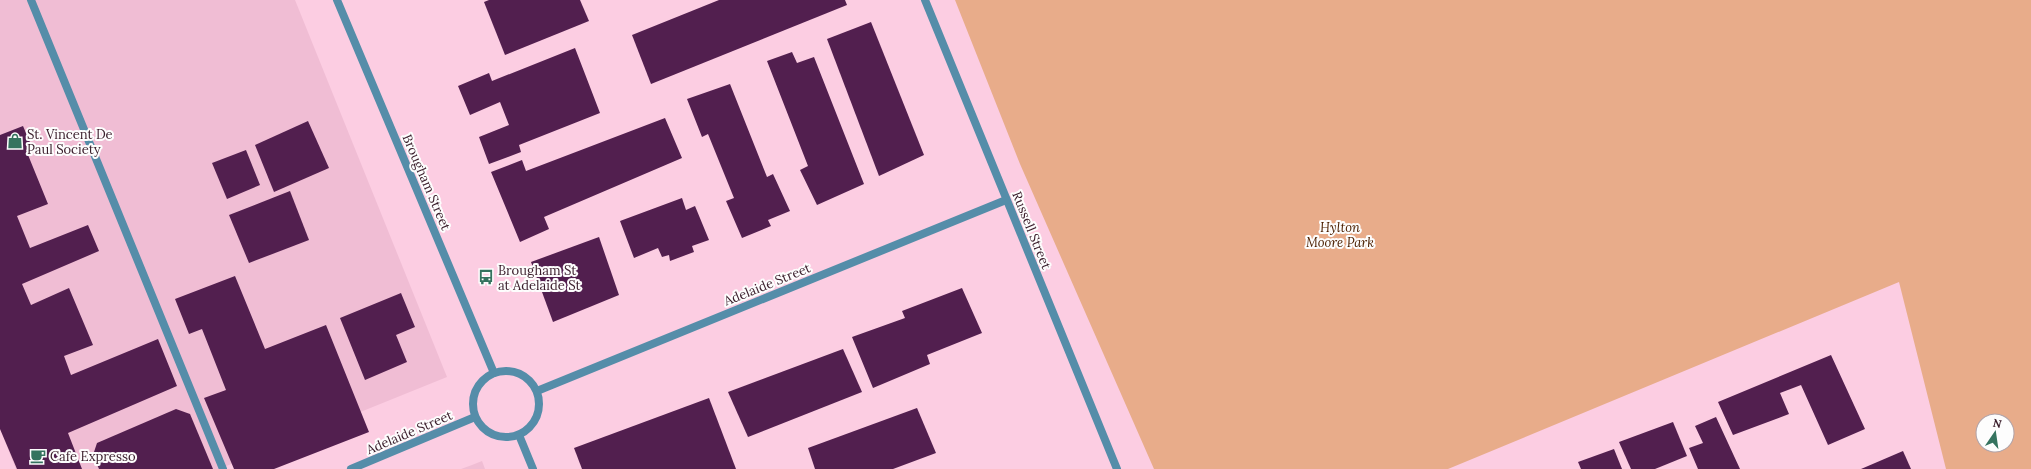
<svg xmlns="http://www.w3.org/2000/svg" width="2031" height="469" viewBox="0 0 2031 469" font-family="Lora,serif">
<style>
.built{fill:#f0bdd4}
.green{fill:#e8ac8a;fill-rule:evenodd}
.building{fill:#521f4f}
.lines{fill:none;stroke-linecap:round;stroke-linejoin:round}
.lane{stroke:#558da9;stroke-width:8}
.street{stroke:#558da9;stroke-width:8}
.labels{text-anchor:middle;stroke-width:4;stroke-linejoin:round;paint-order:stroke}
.poi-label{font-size:13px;fill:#391c2a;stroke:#fdfdfd;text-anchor:start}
.street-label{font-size:13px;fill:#391c2a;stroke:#fdfdfd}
.park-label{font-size:13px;font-style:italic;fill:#4c2001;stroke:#fdfdfd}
</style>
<rect width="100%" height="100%" fill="#fccde2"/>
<g class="built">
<polygon points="0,0 295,0 447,377 219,469 16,469 0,429"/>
<polygon points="482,461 485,469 461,469 472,465"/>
</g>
<path class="green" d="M955,0H2031V469H1946L1899,282L1448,469H1154L1020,164ZM1983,421H2007V445H1983Z"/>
<g class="building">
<polygon points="489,0 580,0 589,21 505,55 484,2"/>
<polygon points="719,0 845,0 847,5 651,84 632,35"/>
<polygon points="871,22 924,155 879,176 827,39"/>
<polygon points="575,48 600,113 519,145 521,152 489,164 479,137 509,125 500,102 470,115 458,86 489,73 492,81"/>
<polygon points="792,52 797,63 814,57 864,184 817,205 800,170 808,166 767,61"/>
<polygon points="730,84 767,177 773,174 790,211 768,220 771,226 742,238 726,201 734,198 708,134 702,137 687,99"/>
<polygon points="665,118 682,158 544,217 549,229 520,242 491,172 522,160 526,171"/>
<polygon points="308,121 329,168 274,192 255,145"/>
<polygon points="23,126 32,147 26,150 48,204 17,216 30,248 88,225 99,251 22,284 31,305 69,288 93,345 64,356 71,375 158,339 177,386 68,433 82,469 17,469 0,429 0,135"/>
<polygon points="246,150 260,185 227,199 212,163"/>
<polygon points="290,191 309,240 249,263 229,215"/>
<polygon points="682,198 686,210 695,206 709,240 692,246 694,252 670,261 669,255 662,257 658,248 634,258 620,221"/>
<polygon points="599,237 619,295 553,322 531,262"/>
<polygon points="235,276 265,349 326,325 369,432 274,469 234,469 204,398 226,390 202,329 189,334 175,299"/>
<polygon points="962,288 982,333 927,355 930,364 873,388 852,337 905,318 902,311"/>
<polygon points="401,293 415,327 396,335 407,362 365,380 340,318"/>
<polygon points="843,349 862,392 748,437 728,392"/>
<polygon points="1831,355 1865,429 1828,445 1801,385 1780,393 1789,414 1733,435 1718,402"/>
<polygon points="709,398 736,469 582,469 574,448"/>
<polygon points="917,408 936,453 893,469 815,469 808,448"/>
<polygon points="176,409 190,414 213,469 99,469 93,455 97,443"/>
<polygon points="1716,417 1740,469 1698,469 1689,448 1703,443 1695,426"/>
<polygon points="1673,422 1687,456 1655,469 1631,469 1619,442"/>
<polygon points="1614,449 1622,469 1581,469 1578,462"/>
<polygon points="1903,451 1911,469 1861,469"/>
</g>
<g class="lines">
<polyline class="lane" points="31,0 223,469"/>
<g class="street">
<polyline points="337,0 494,373"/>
<polyline points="925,0 1117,469"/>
<circle cx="506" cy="404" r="33"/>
<polyline points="537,391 1006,200"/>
<polyline points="519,435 533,469"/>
<polyline points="351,469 475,417"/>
</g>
</g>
<defs>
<symbol id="shop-bare" viewBox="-9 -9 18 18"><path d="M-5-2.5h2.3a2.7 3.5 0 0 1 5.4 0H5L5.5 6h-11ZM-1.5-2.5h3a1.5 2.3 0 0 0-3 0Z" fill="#35735f" stroke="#fdfdfd" stroke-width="2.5" paint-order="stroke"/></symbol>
<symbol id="bus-bare" viewBox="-9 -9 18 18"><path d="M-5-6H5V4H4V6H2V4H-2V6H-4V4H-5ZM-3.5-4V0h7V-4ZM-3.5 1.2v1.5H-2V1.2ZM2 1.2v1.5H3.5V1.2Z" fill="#35735f" stroke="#fdfdfd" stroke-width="2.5" paint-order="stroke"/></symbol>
<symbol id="cafe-bare" viewBox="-9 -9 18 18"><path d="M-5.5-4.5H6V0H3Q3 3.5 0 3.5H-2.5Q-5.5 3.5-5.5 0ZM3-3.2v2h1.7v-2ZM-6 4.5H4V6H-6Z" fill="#35735f" stroke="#fdfdfd" stroke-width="2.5" paint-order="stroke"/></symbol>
</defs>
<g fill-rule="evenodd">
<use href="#shop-bare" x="4" y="130" width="22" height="22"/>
<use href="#bus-bare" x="475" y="266" width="22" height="22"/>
<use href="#cafe-bare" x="27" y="445" width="22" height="22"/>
</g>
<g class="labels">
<g class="poi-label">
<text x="27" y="139">St. Vincent De<tspan x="27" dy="15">Paul Society</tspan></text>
<text x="498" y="275">Brougham St<tspan x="498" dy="15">at Adelaide St</tspan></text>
<text x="50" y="461">Cafe Expresso</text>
</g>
<g class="street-label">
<text transform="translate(427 182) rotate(67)" y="5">Brougham Street</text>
<text transform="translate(1032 230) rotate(68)" y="5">Russell Street</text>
<text transform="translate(767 284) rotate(-22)" y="5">Adelaide Street</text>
<text transform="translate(409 432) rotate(-23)" y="5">Adelaide Street</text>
</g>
<g class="park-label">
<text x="1340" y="232">Hylton<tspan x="1340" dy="15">Moore Park</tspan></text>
</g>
</g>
<g transform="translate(1995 433) rotate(13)"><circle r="19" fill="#fdfdfd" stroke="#afa3a9"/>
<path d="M0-3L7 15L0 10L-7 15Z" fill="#35735f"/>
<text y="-6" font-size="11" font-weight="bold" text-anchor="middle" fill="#391c2a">N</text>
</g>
</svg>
